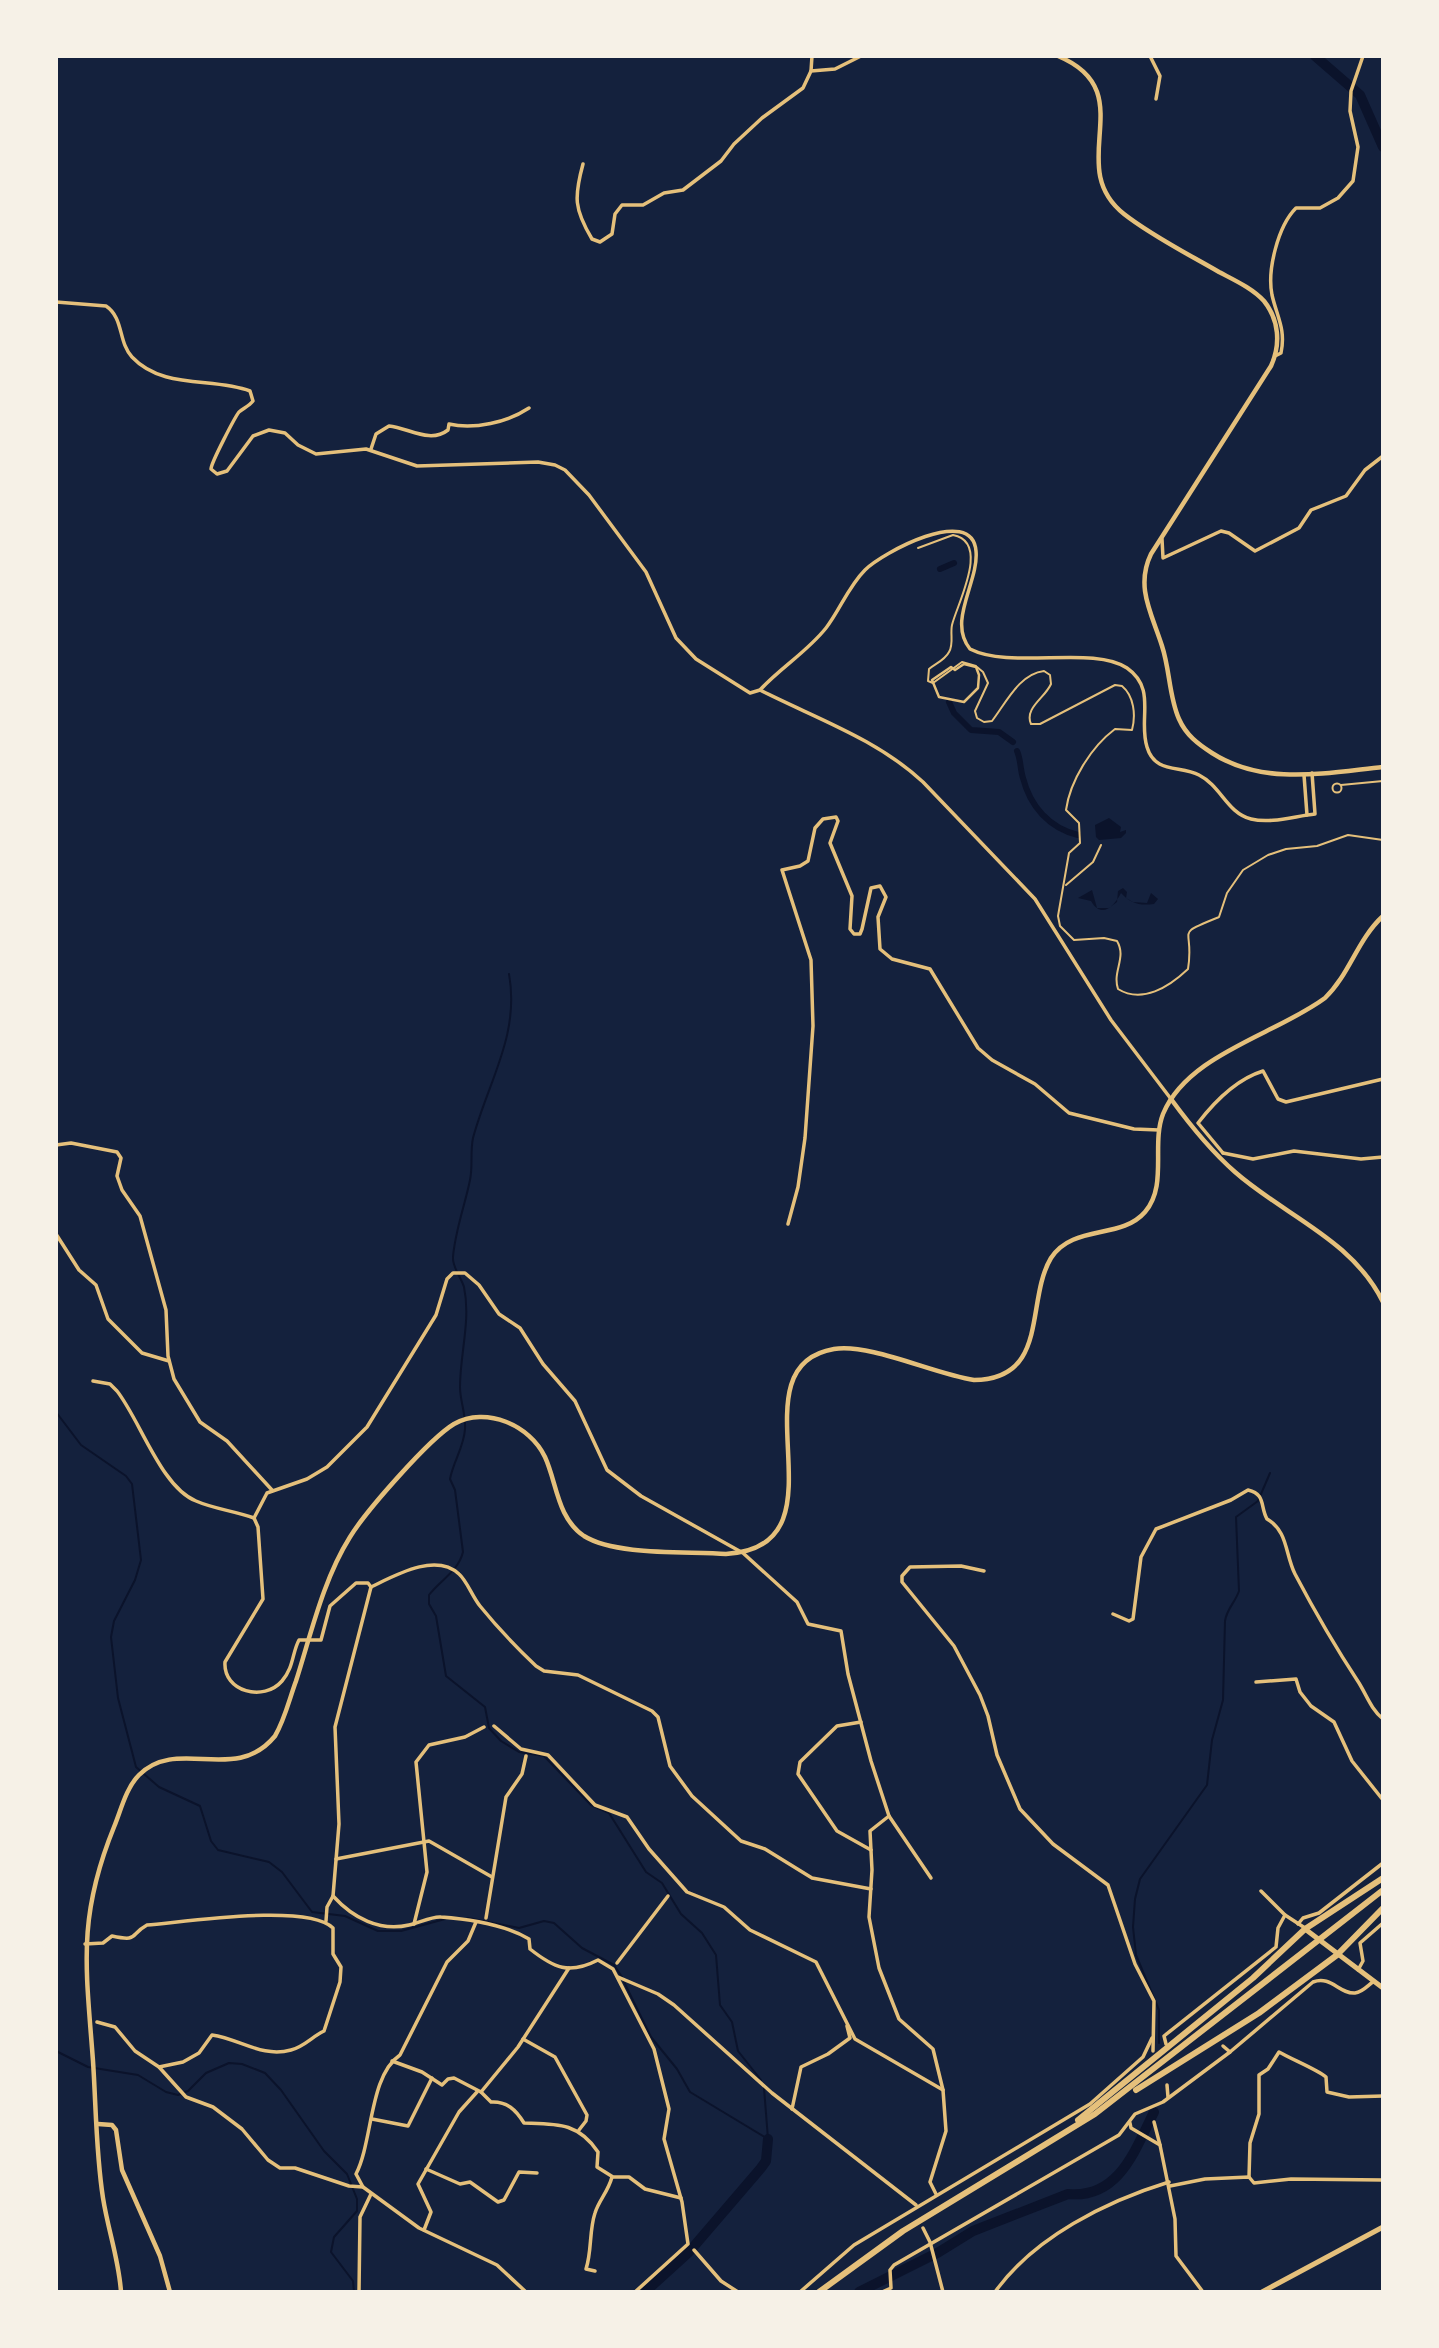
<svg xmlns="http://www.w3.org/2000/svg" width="1439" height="2348" viewBox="0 0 1439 2348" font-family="Manrope,sans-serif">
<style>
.water{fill:#0b132b}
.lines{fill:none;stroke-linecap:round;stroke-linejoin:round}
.stream{stroke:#0b132b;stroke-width:2}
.canal{stroke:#0b132b;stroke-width:6}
.river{stroke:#0b132b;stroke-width:10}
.service{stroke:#e5c07b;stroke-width:2}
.pedestrian{stroke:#e5c07b;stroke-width:2.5}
.minor{stroke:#e5c07b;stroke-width:3.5}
.tertiary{stroke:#e5c07b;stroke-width:4.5}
.trunk{stroke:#e5c07b;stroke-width:5}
.motorway{stroke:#e5c07b;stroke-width:6}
</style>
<rect width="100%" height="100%" fill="#14213d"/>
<g class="water">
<polygon points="1109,818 1121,827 1120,832 1126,830 1126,833 1121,838 1099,840 1096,837 1095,825"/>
<path d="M1123,888L1127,892L1126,898L1133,902L1147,903L1151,893L1158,899L1154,904C1139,906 1130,903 1121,893C1115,905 1102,920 1091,901L1078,898L1092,890L1097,908H1109L1117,902L1118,891Z"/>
</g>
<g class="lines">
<g class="stream">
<path d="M509,974C520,1035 488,1082 473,1138C470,1152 473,1166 470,1180C465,1205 455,1231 453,1257C452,1267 461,1277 464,1287C471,1320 460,1354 460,1387C460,1401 466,1414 465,1429C464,1447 453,1462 450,1479L455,1490L463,1552C458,1572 440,1580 429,1595V1604L436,1616L446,1676L485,1707L489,1728L501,1741L519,1752L544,1756L591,1805L609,1813L646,1872L662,1883L681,1914L702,1933L716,1955L720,2005L732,2022L738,2051L761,2080"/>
<polyline points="56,1412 81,1445 126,1476 132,1484 141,1560 135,1580 114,1621 111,1637 118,1698 136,1767 159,1787 200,1806 211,1841 218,1850 269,1862 282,1872 312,1912 345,1916 378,1931 401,1931 445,1919"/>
<polyline points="468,1918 519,1928 544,1921 554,1923 582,1948 614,1965 622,1977"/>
<polyline points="624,1982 651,2037 677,2069 690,2092 768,2139 764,2088"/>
<path d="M1159,2043V2010L1136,1955L1133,1927L1135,1899L1140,1879L1207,1785L1212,1740L1223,1700L1225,1621C1227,1608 1235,1603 1239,1591L1236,1517L1258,1501L1270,1473"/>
<polyline points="56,2051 88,2067 138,2075 166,2092 178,2095 188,2091 206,2073 229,2063 242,2064 265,2073 281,2090 324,2151 347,2174 357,2199 357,2211 334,2237 331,2252 353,2281 354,2292"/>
</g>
<g class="canal">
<polyline points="940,569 954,563"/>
<polyline points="949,702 954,713 971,730 999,732 1013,742"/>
<path d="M1017,751C1021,760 1020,769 1023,778C1030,806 1049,828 1078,835"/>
</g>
<g class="river">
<polyline points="1315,56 1360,95 1383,147"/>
<polyline points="645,2292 689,2252 761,2168 766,2161 768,2139"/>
<path d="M859,2292L939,2252L973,2231L1068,2194C1119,2199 1135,2150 1154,2112"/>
</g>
<g class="service">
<path d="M918,548L953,535C991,542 957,604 952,625C950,634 954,644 949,652C945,660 935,664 929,669L928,681L933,683L962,662L976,666"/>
<path d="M977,667L983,672L988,683L975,711L977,718L984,722L992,721C1006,703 1019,674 1044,671L1050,675L1051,684C1045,698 1024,708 1031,724H1040L1115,685L1122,686C1134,696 1136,715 1132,730L1115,729C1091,747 1070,781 1066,810L1079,823L1080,843L1069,853L1058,916L1060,926L1074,940L1104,938L1117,941C1127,958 1112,971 1118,989C1142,1004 1169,987 1188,969C1195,926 1172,936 1219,917L1227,893L1243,870L1268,855L1286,849L1317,846L1348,835L1383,840"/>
<circle cx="1337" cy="788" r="4.5"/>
<polyline points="1341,785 1383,781"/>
<polyline points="1066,885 1093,862 1101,845"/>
</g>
<polygon class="pedestrian" points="964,664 976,667 979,675 978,688 964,702 939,697 932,680 951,667 955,670"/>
<g class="minor">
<polyline points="1150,56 1160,76 1156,99"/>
<polyline points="811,71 812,56"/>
<path d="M583,164C574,197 574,209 592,239L600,242L612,234L615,214L622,205H643L664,193L683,190L721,161L734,144L762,118L803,88L811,71L835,69L861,56"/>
<path d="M56,302L106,306C124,318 118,342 132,357C163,390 213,377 250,391L253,401C249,406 244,408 239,412C235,417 211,463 211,469L217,474L227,471L253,436L269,430L285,433L298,445L316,454L366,449L417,466L538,462L555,465L565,470L589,495L646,572L676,638L696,659L750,693L760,690C780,668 807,652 826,628C840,610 848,587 865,570C882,553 972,504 976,551C979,582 947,621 970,649C1011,670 1093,645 1127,668C1157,689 1138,719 1147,747C1155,774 1180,765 1199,775C1221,786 1227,813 1251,819C1271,824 1295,816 1315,814L1312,773"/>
<path d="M1275,356L1281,353C1286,329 1277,317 1272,295C1267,270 1278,226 1296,208H1320L1338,198L1353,181L1358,147L1350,111L1351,91L1363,56"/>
<path d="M371,449L376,434L389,426C409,428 430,444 448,430L449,424C474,430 508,422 529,408"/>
<polyline points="1162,539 1163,558 1221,531 1229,533 1255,551 1299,528 1311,510 1346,496 1365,470 1383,456"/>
<path d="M760,690C815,718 877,739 923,782L1035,899L1111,1020L1171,1099"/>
<polyline points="1304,775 1307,815"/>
<polyline points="56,1145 71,1143 117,1152 121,1158 117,1176 122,1190 140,1216 166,1310 168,1356 174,1379 200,1422 227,1441 272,1490"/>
<path d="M1223,1153L1198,1123C1215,1101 1237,1079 1263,1071L1278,1099L1286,1102L1383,1079"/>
<polyline points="1223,1153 1253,1159 1294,1151 1361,1159 1383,1157"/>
<polyline points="788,1224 798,1187 805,1138 813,1026 811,960 782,870 800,866 808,861 815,828 823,819 836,817 838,821 830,843 852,896 850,929 854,934 860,934 862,929 871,888 880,886 886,897 878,917 880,949 892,959 930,969 978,1048 992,1060 1035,1084 1069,1113 1134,1129 1159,1130"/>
<polyline points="56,1234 79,1270 96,1285 108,1319 142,1353 169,1361"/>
<path d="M93,1381L110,1384L117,1391C140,1420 161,1487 196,1501C214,1509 235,1511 254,1518"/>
<polyline points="984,1571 961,1566 910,1567 902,1576 902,1582 954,1646 980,1695 988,1716 997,1755 1020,1809 1053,1844 1108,1885 1135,1964 1154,2001 1153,2051"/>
<path d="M371,1587L368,1583H356L330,1606L321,1640H299C292,1653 294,1667 282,1681C264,1702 223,1692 225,1662L263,1599L258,1527L254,1518L267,1493L307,1479L327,1467L367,1427L436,1315L447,1279L453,1273H465L479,1285L499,1314L520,1328L543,1364L575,1401L607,1470L641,1496L743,1553L797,1602L808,1624L841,1631L848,1674L871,1761L889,1816L870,1831L872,1870L869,1917L879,1968L899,2019L933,2049L943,2090L946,2131L930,2182L936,2194"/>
<path d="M371,1587C394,1576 435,1552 459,1574C467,1581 472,1596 480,1606C497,1627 516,1647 536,1666L544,1671L578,1675L652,1711L658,1717L670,1766L692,1796L741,1841L765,1849L812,1878L871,1889"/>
<path d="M1113,1614L1129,1621L1133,1619L1141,1557L1156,1529L1231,1500L1248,1490C1266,1494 1260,1507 1267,1519C1288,1531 1285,1554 1295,1574C1315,1612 1336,1648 1359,1683C1367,1696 1371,1709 1383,1719"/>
<polyline points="1256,1682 1296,1679 1300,1692 1311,1706 1334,1722 1352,1761 1383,1800"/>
<polyline points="861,1722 837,1726 800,1762 798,1774 837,1831 871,1850"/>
<polyline points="494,1726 521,1749 548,1755 595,1805 627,1817 649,1849 687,1892 724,1907 750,1930 816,1962 855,2039 943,2090"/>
<polyline points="889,1816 931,1878"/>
<polyline points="336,1859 429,1841 492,1877"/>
<polyline points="1261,1891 1285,1915 1305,1928"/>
<path d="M333,1896C353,1918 380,1932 409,1925C419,1923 432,1916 441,1917C468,1919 505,1925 529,1939L530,1949C554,1968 569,1975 598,1960L613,1969L654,2049L669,2109L664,2139L682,2202L688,2244L635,2292"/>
<polyline points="486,1918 506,1797 522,1774 526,1756"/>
<polyline points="326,1921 327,1907 333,1896 339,1824 335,1727 371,1587"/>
<polyline points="414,1924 427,1872 416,1762 429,1745 465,1737 484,1727"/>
<polyline points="1298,1924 1303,1918 1319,1913 1383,1863"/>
<path d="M85,1944L103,1943L112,1936C139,1942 129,1935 147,1925C185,1922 307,1903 333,1928V1954L341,1967L340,1982L324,2031C313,2036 304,2047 291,2050C262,2058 240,2039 212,2035L199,2053L183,2062L159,2067"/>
<polyline points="617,1963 668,1896"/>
<polyline points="1358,1970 1363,1961 1360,1943 1383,1923"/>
<polyline points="618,1977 658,1994 674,2005 772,2093 916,2205"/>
<polyline points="97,2022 115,2027 135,2051 159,2067 186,2097 213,2107 242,2129 268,2160 280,2168 295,2168 349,2186 363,2187 419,2228 497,2265 526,2292"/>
<polyline points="523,2039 555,2057 587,2115 586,2121 579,2130"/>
<polyline points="1166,2044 1164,2036 1276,1947 1278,1928 1285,1915"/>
<polyline points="1223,2046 1230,2052"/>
<polyline points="392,2061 422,2072 442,2085 448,2079 454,2078 481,2092 518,2047 569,1968"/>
<polyline points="1167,2085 1168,2097"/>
<path d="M481,2092L491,2102C507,2101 516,2110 524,2123C556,2124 578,2122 598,2152L597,2167L613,2177H629L645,2189L681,2198"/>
<polyline points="792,2109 801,2067 828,2054 850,2038 847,2026"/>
<polyline points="372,2119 408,2126 432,2078"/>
<polyline points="1154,2122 1160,2145"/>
<polyline points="1130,2123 1131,2128 1160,2145 1175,2219 1176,2256 1203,2292"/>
<polyline points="426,2169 460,2184 470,2182 498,2202 504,2200 519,2172 537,2173"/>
<path d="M1249,2177L1250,2143L1259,2114V2075L1268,2069L1279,2052C1291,2059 1318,2070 1326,2077L1327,2092L1349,2097L1383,2096"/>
<polyline points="1170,2186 1205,2179 1249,2177 1254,2183 1291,2179 1383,2180"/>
<path d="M363,2187L356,2174C373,2141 369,2076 400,2055L447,1962L468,1941L476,1922"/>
<polyline points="923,2228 930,2242 943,2292"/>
<polyline points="424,2230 431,2212 418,2184 459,2112 477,2092"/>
<polyline points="694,2250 721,2281 738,2292"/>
<path d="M595,2271L586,2269C592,2251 589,2231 595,2213C599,2200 608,2192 612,2177"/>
<polyline points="359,2292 360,2217 371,2194"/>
<polyline points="800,2292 854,2245 1090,2104 1143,2057 1152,2038"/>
<path d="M882,2292L891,2288L890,2270L894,2265L1119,2135L1135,2114L1163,2102L1230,2052L1313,1982C1331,1975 1339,1994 1355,1993C1363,1992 1368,1985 1374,1981"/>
<path d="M995,2292C1034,2237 1107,2201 1169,2182"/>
</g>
<g class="tertiary">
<path d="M1058,56C1144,92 1062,165 1124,214C1152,236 1188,254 1219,272C1234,280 1252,288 1264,301C1279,320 1281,344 1271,366L1151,554C1135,587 1152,614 1162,646C1170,670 1169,697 1179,719C1186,735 1198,744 1212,753C1263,786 1325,773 1383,767"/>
<path d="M1171,1099C1190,1125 1211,1151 1235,1172C1285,1216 1352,1239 1383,1302"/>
<polyline points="98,2124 112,2125 116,2130 122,2170 160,2256 170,2292"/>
<path d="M121,2292C119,2260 108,2230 103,2198C96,2154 96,2106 93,2061C86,1967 77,1918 114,1827C121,1810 126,1788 139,1775C178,1736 235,1785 275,1736C285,1719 289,1700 296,1681C311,1634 323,1580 350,1537C366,1511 429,1439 454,1424C486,1406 530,1425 545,1457C557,1483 557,1518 584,1536C616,1556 688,1551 726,1554C854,1547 728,1367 834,1349C870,1343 934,1374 974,1380C1050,1379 1025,1301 1051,1258C1073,1224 1121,1240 1145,1212C1168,1185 1151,1145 1163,1114C1188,1054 1275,1035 1325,998C1350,974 1357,940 1383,916"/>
</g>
<g class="trunk">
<polyline points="1305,1929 1383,1988"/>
<polyline points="1262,2292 1383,2227"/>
</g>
<g class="motorway">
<polyline points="1136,2090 1259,2013 1337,1955 1383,1908"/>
<polyline points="1078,2120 1253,1978 1305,1929 1383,1878"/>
<polyline points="819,2292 903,2231 1095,2114 1383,1890"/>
</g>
</g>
<rect width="1439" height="2348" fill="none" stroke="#f6f1e7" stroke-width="116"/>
</svg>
